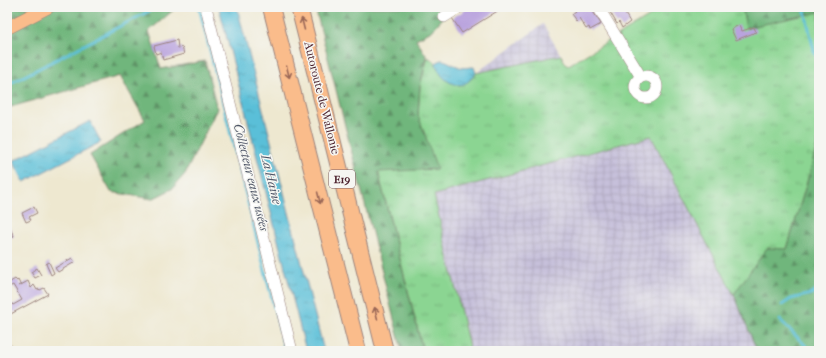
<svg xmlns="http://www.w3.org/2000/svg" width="826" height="358" viewBox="0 0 826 358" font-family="'IM FELL French Canon',serif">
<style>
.industrial{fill:url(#industrial-grid)}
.grass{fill:url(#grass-tufts);stroke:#6a7a5e}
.forest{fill:url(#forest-firs);stroke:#5d6a54}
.water{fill:url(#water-ripples);stroke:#526f82}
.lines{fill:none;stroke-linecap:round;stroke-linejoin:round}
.stream{stroke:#5abfd8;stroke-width:3}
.building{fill:#b9a3de}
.minor-casing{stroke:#9c847e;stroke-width:12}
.major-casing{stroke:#9c847e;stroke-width:14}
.highway-casing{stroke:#9c847e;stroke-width:18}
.minor{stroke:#fff;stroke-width:11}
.major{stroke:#fabc8b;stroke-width:13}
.highway{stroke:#fabc8b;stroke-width:16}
.oneway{stroke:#996656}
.labels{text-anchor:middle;stroke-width:3;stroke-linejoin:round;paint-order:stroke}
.shield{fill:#f6f6f2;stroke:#7e6067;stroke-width:1}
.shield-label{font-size:11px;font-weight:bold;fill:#4a1f2b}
.street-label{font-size:12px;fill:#4a1f2b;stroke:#f6f6f2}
.water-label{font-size:13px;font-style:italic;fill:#505768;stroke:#f6f6f2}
</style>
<defs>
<pattern id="industrial-grid" width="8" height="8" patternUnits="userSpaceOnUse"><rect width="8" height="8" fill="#c6c0da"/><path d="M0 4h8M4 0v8" fill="none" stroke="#aca5bb"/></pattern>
<pattern id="grass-tufts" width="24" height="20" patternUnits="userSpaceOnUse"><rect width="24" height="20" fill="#8bd592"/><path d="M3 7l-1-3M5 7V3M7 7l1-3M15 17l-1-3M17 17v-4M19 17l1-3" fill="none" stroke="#79b67e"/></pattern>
<pattern id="forest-firs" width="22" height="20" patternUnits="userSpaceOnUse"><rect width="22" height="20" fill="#70b67c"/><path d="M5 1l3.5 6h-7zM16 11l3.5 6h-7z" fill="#5e9366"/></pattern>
<pattern id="water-ripples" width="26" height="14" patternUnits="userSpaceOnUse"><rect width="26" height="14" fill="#5abfd8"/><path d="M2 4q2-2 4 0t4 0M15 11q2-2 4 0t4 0" fill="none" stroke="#4c9baf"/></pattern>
</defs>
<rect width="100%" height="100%" fill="#f6f6f2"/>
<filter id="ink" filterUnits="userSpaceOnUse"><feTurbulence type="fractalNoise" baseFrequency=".025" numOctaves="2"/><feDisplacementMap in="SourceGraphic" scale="8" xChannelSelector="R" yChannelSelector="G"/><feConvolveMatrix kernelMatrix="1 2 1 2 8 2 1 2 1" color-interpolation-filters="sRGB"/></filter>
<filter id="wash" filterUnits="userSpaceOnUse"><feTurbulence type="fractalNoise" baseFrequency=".012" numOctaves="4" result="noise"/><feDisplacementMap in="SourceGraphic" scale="16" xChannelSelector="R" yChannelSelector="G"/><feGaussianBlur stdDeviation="0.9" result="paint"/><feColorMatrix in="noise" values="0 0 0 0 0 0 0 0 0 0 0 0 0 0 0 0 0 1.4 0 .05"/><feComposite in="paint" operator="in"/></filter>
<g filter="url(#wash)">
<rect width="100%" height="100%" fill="#eee8d0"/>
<polygon class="industrial" points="543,24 567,66 651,136 736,297 787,249 819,138 819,351 470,351 434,195 428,57 436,63 476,73"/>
<polygon class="grass" points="665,7 819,7 819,138 807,182 787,249 735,297 651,136 434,195 470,351 423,351 378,171 436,169 418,115 420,86 428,57 436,63 439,71 470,80 476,73 561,55 567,66"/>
<g class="forest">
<polygon points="7,7 177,7 149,31 161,69 205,61 217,109 185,174 172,189 152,199 111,192 90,155 145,120 120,76 7,108"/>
<polygon points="315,7 437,7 444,17 430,32 416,39 427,57 420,86 418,115 437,169 378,172 423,351 402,351"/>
<polygon points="742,7 819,7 819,12 746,28"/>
<polygon points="819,138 819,351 757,351 734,294 767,248 787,249 807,182"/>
</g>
<g class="water">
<polygon points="219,7 237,7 324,351 306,351"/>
<path d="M441,60C447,60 451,64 457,66C463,69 468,67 474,67L476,73C472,77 469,82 464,84C451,88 438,75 436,63Z"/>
<polygon points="90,121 101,142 24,182 13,161"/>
</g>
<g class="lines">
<g class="stream">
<polyline points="199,7 285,351"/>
<polyline points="804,7 814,51 819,62"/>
<polyline points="7,85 157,7"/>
<polyline points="782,305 791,299 811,294 819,289"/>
<polyline points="780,320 811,351"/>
</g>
</g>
<g id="blocks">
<g class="building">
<polygon points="470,7 504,7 462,33 452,18"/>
<polygon points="572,7 590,7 601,24 590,30 589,27 586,29 579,18 576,21 574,18 571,14 575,11"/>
<polygon points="610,7 621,7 630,22 622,28 619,22 617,24 610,12 612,11"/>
<polygon points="739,25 742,31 754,27 756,32 736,40 731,29"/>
<polygon points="177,40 178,48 182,47 184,54 163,60 161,52 156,54 154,46"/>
<polygon points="34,207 37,213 29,217 31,220 26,222 22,213"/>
<polygon points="9,227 14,236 7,240 7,228"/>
<polygon points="72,258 75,262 58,272 55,268"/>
<polygon points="49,262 54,273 51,275 46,264"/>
<polygon points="37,268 41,275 35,278 31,272"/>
<polygon points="15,279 17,281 18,280 20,284 19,286 28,281 31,288 34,285 37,290 39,289 40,290 44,288 48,294 7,316 7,301 9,300 13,305 22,300 13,285 9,287 7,284"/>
</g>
</g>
</g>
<g filter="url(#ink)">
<use href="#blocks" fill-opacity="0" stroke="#9c847e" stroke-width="1"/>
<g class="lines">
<defs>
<g id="minor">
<polyline points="206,7 292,351"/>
<polyline points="598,7 641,77"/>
<polyline points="444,17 460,7"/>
<circle cx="646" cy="87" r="11"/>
<polyline points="7,349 8,351"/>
</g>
<polyline id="major" points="7,28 48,7"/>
<g id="highway">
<polyline points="271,7 358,351"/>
<polyline points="299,7 385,351"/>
</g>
</defs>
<use href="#minor" class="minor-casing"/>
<use href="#major" class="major-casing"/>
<use href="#highway" class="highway-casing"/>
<use href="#minor" class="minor"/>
<use href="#major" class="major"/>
<use href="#highway" class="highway"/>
</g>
<defs><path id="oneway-shaft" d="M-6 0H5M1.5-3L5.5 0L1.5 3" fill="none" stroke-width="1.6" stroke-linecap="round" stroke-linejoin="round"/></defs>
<g class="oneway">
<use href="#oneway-shaft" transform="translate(303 24) rotate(-104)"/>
<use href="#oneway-shaft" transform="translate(288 72) rotate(76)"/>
<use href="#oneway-shaft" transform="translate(319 198) rotate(76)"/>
<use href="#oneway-shaft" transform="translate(376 313) rotate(-104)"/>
</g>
</g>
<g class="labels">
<rect class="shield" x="329" y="170" width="26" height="18" rx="3"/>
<g class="shield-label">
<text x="342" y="183">E19</text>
</g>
<g class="street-label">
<text transform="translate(322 98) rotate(76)" y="4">Autoroute de Wallonie</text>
</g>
<g class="water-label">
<text transform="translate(252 177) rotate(76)" y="5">Collecteur eaux usées</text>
<text transform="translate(272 179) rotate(76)" y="5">La Haine</text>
</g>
</g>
<rect width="826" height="358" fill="none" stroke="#f6f6f2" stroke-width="24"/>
</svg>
